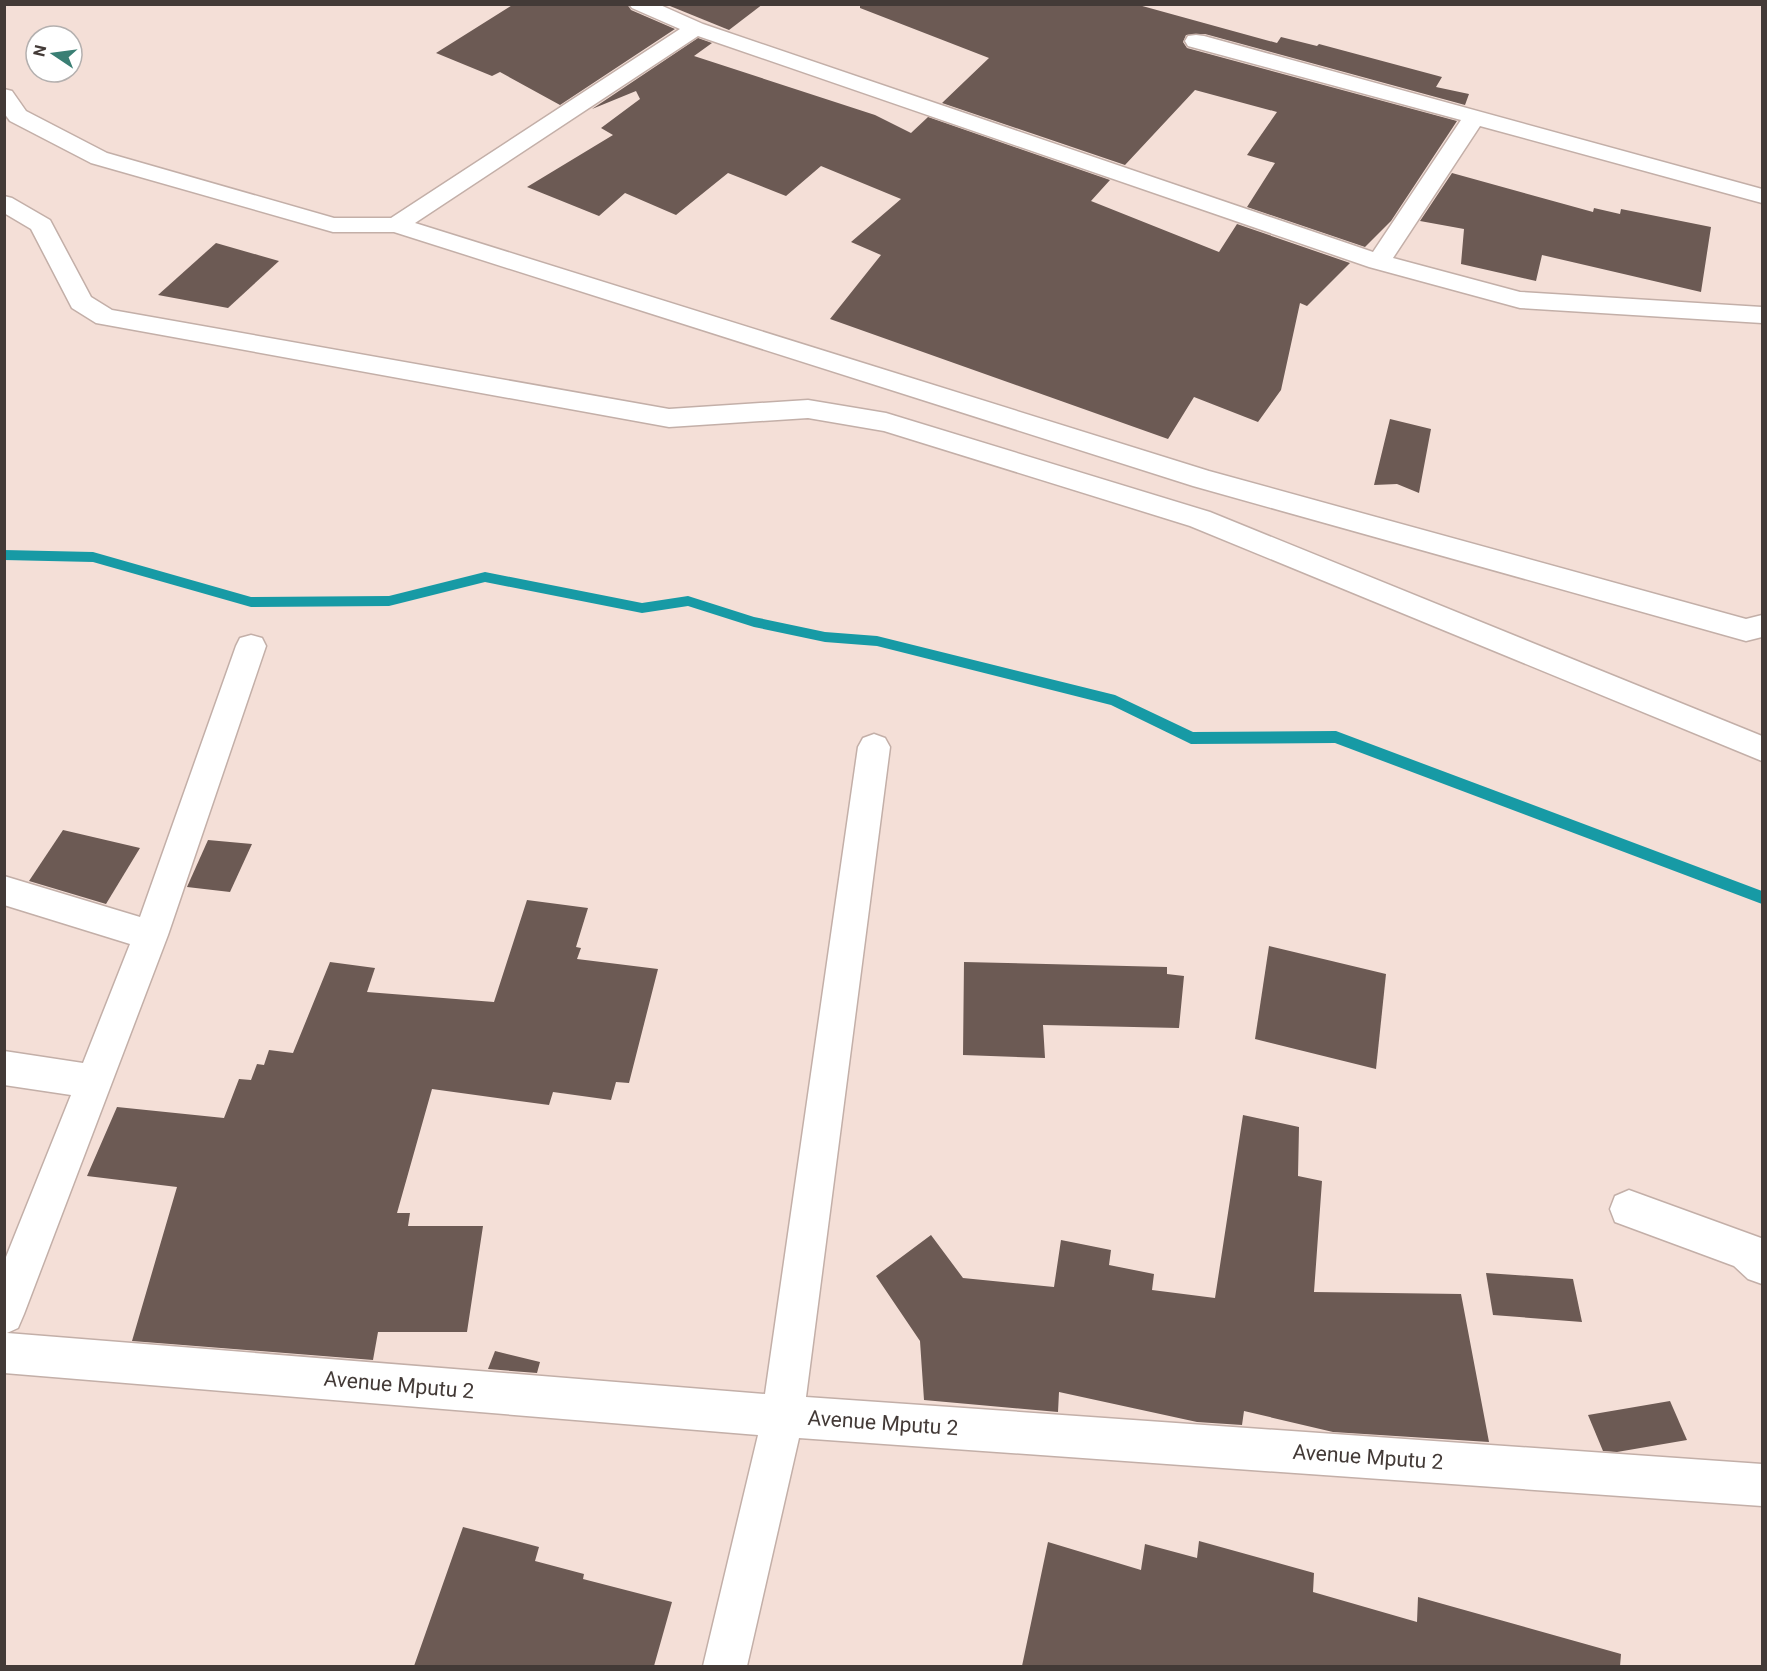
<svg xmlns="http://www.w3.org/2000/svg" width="1767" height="1671" viewBox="0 0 1767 1671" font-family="Roboto,sans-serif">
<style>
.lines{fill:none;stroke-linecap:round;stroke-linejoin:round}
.stream{fill:#179aa5;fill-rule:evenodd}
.building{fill:#6c5a54}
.minor-casing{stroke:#c3afa8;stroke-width:3}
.minor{fill:#fff;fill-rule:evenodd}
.labels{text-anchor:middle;stroke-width:6;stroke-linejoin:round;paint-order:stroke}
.near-street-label{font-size:21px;fill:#433a37;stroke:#fff}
</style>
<rect width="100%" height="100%" fill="#f4dfd7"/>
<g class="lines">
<polygon class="stream" points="4,550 93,552 251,597 389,596 485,572 642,603 688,596 754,617 825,632 877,636 1115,695 1193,732 1336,731 1762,891 1762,904 1335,743 1191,744 1111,705 877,646 825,642 754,627 688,606 642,613 485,582 389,606 251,607 93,562 4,560"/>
</g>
<g class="building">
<polygon points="514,4 627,4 631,10 675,29 560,105 500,72 492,76 436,53"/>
<polygon points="665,4 763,4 729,30"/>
<polygon points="860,4 1135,4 1277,43 1281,37 1317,46 1319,44 1442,77 1436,87 1469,94 1465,105 1205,34 1186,35 1183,42 1187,48 1457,121 1391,221 1365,247 1247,207 1275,163 1247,155 1277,112 1195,90 1125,165 942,103 989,58 860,8"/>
<polygon points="698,38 712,43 694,56 875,115 911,133 928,117 1110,180 1091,201 1219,252 1237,224 1350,263 1307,306 1300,303 1281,390 1258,422 1194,397 1168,439 830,319 881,255 851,242 901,199 821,166 786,196 728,173 676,215 625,193 599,216 527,187 613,135 601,128 640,99 636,91 592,109"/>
<polygon points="1452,173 1593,212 1594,208 1620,214 1621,209 1711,227 1701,292 1542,255 1536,281 1461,264 1464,229 1420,221"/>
<polygon points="216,243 279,261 228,308 158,295"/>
<polygon points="1390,419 1431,429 1419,493 1397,484 1374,485"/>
<polygon points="63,830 140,848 106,904 29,881"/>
<polygon points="208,840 252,844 230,892 187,887"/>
<polygon points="527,900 588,908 576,947 581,948 577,959 658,969 629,1083 616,1082 611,1100 553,1092 549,1105 432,1089 397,1213 410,1213 408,1226 483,1226 467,1332 378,1332 373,1360 132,1341 177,1187 87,1176 117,1107 224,1118 239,1079 251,1080 257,1064 264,1065 269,1050 293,1053 330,962 375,968 367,992 494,1002"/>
<polygon points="1269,946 1386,974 1376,1069 1255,1039"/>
<polygon points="964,962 1167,967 1167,974 1184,976 1179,1028 1043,1025 1045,1058 963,1055"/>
<polygon points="1243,1115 1299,1127 1298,1176 1322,1181 1314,1292 1461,1294 1489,1442 1333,1432 1244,1411 1242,1425 1197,1422 1059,1392 1058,1412 924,1400 920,1341 876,1276 931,1235 963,1278 1054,1287 1061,1240 1111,1250 1109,1265 1154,1274 1152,1290 1215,1298"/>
<polygon points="1486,1273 1573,1279 1582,1322 1493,1315"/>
<polygon points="495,1351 540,1362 537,1373 488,1369"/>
<polygon points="1670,1401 1687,1440 1617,1452 1603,1451 1588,1415"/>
<polygon points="463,1527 539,1547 535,1561 584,1574 583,1579 672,1602 654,1666 414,1666"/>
<polygon points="1199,1541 1314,1573 1313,1592 1417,1622 1418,1597 1621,1654 1620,1666 1022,1666 1048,1542 1141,1570 1145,1544 1197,1558"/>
</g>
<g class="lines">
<defs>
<g id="minor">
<polygon points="629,4 658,4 703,24 1373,252 1461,120 1188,46 1185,41 1188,36 1196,35 1204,36 1762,189 1762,203 1480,126 1393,258 1520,292 1762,307 1762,323 1520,308 1369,267 698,36 415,223 1209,471 1746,619 1762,615 1762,637 1746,641 1193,486 394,232 333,232 91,163 10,121 4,113 4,89 12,91 26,111 107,153 334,218 391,218 680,29 632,8"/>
<polygon points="4,196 12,198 50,220 91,297 112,310 669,409 808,400 886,413 1210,512 1762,736 1762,761 1190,526 884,431 808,418 669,427 96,323 72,308 31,229 4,213"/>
<polygon points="251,635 262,638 266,646 168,935 24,1314 18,1328 7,1333 765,1394 858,747 863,738 874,734 885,738 890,747 806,1397 1762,1464 1762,1506 799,1438 747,1666 703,1666 758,1435 4,1373 4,1262 71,1095 4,1085 4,1051 83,1063 130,944 4,905 4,876 140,917 236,646 240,638"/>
<polygon points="1629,1190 1761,1238 1762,1284 1748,1279 1734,1266 1615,1222 1610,1209 1615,1196"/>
</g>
</defs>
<use href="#minor" class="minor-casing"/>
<use href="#minor" class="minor"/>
</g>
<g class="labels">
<g class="near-street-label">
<text transform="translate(399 1385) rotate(5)" y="7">Avenue Mputu 2</text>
<text transform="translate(883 1423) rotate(4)" y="7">Avenue Mputu 2</text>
<text transform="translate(1368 1457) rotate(4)" y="7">Avenue Mputu 2</text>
</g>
</g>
<rect width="1767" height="1671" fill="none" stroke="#433a37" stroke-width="12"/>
<g transform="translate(54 54) rotate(283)"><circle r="28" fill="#ffffff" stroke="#b4b0af" stroke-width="1.5"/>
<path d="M0-4.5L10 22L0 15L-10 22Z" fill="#3a7f74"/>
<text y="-9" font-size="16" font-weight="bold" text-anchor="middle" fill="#433a37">N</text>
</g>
</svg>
